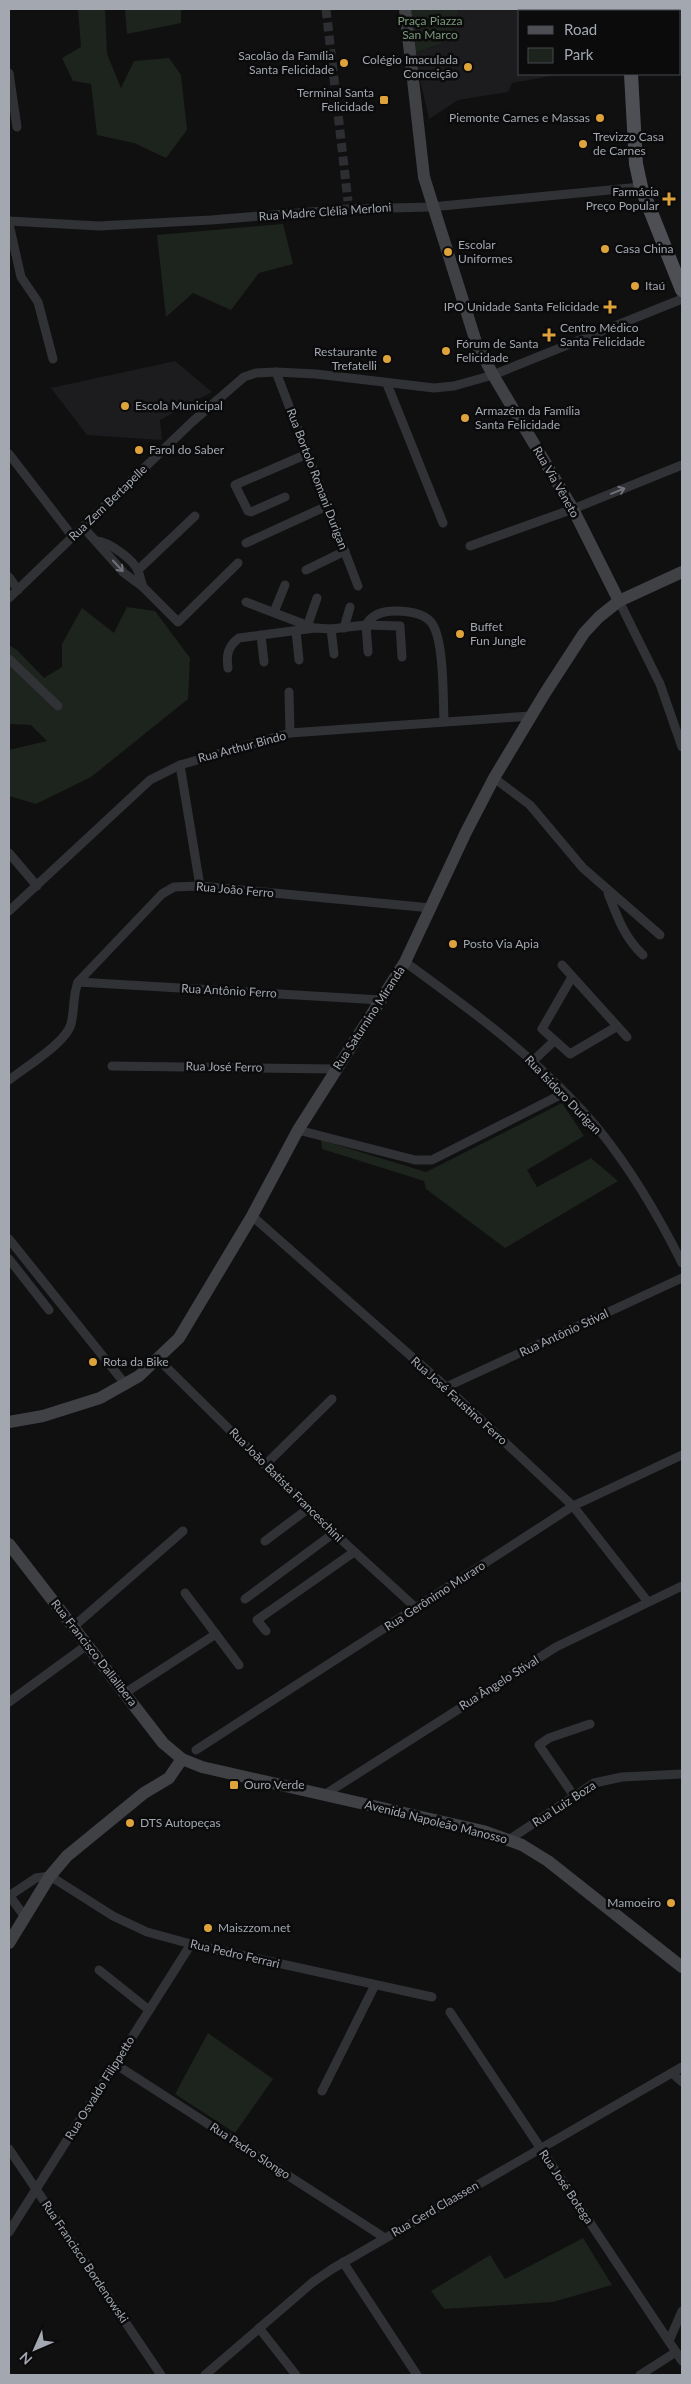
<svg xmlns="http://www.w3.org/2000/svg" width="691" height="2384" viewBox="0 0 691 2384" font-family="Lato,sans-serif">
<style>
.built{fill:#1c1c1e}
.green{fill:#1d231d}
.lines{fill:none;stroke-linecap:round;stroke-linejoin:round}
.street-tunnel{stroke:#2d2e31;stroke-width:9;stroke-dasharray:9 4.5;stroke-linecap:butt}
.street{stroke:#313236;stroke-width:9}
.secondary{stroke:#3f4145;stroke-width:12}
.primary{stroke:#4e4f54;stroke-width:14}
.oneway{stroke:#6f7279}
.poi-dot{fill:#dea33b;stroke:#0b0b0c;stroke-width:2}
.labels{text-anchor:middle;stroke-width:5;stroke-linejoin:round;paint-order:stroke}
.park-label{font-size:12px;fill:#7b9a7c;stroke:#0b0b0c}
.poi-label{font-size:12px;fill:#a2a7b0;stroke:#0b0b0c;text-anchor:start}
.street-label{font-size:12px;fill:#a2a7b0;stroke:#0b0b0c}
</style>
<rect width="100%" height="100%" fill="#101011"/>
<g class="built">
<polygon points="459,9 608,9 608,11 520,11 520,74 562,74 512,83 508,92 458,100 429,119 414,53 449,41"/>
<polygon points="175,361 212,392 160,420 162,440 87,435 51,388"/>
</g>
<g class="green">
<polygon points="78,9 105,9 107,54 121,88 134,61 169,58 181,75 187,130 166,158 134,143 97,135 91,84 73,81 62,58 81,47"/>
<polygon points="125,9 181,9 181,23 127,34"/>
<polygon points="407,9 459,9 449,41 414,53"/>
<polygon points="283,224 293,264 259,273 231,310 193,293 166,317 157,235"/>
<polygon points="127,607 155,611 190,658 188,699 91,777 36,804 9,796 9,750 47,741 31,725 9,724 9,645 17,650 44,678 62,667 62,644 82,608 114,633"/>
<polygon points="562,1103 584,1136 527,1170 537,1187 591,1158 618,1181 505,1248 426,1189 424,1181 322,1149 321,1140 426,1172"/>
<polygon points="208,2033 273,2079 235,2133 175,2094"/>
<polygon points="583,2238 612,2285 553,2302 444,2309 431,2291 490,2255 505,2279"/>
</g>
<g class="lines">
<polyline class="street-tunnel" points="326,9 348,201"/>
<g class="street">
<polyline points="9,73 17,127"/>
<polyline points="9,221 99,226 211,220 348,209 431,207 641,187"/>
<polyline points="9,224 21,277 38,302 53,359"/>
<polyline points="276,372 358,586"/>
<polyline points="387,384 443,523"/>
<polyline points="9,454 73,537"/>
<polyline points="285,497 251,512 248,511 235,485 307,454"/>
<polyline points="83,527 124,573 143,587 178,622 238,563"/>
<path d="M97,541C109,542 133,559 138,571C140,576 141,582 143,587"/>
<polyline points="246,543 327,506"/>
<polyline points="470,546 573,509 682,465"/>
<polyline points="138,570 195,516"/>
<polyline points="306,570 345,551"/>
<polyline points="9,577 18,590"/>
<polyline points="9,598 192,422 244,377 256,373 276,372 316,374 434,388 454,386 493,375 682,299"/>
<polyline points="619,601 660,684 682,747"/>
<polyline points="246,602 314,628"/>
<polyline points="274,612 285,585"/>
<polyline points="308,624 317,598"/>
<polyline points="344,628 350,607"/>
<polyline points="331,629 334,654"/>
<polyline points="296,631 299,660"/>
<polyline points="261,635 264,662"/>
<polyline points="368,652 366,625 400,626 402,657"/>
<polyline points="9,659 58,706"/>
<path d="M228,668C226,655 228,646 239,638L315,628L331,629L366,625C372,614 383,611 395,611C407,611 426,613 433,625C444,644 443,697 444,721"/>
<polyline points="289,692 290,733"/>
<polyline points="180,765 200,886"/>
<polyline points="494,778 530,805 583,868 660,935"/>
<polyline points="9,853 37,886"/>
<path d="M608,893C617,916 624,937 643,955"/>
<polyline points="9,911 150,780 180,765 290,733 531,716"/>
<path d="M405,962C474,1012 545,1064 600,1131C632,1171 659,1217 682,1263"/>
<polyline points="562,965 627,1037"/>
<polyline points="572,977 542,1029 570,1054 616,1027"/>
<polyline points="78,982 381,1000"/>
<polyline points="532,1062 554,1041"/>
<polyline points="112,1066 336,1069"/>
<path d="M9,1080C24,1068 66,1043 71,1024C75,1009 72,999 78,982L162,894L174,887L200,886L431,908"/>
<polyline points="298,1130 415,1160 432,1160 564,1093"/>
<polyline points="252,1216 446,1387 573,1506 648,1602"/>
<polyline points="9,1239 126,1385"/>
<polyline points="9,1259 49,1310"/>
<polyline points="159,1360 334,1533 416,1608"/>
<polyline points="446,1387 682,1278"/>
<polyline points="265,1465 332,1399"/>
<polyline points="265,1541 309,1508"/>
<polyline points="185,1593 239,1665"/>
<polyline points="245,1599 334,1533"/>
<polyline points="73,1627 183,1531"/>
<polyline points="266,1631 257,1620 354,1552"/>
<polyline points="125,1693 216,1634"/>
<polyline points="9,1702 87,1645"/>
<polyline points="196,1750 573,1506 682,1455"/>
<polyline points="324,1795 556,1647 682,1586"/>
<polyline points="574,1796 539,1745 549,1738 590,1724"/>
<polyline points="510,1839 594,1783 622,1777 682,1774"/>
<polyline points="9,1895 25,1917"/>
<polyline points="9,1896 36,1878 50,1876 113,1916 147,1932 191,1944 432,1997"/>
<polyline points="99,1970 149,2010"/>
<polyline points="450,2012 682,2361"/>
<polyline points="115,2064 385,2238"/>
<polyline points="672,2073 682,2082"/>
<polyline points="322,2091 375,1985"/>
<polyline points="9,2149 161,2375"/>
<polyline points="9,2232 191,1944"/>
<polyline points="343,2262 417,2375"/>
<polyline points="259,2328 296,2375"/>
<polyline points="669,2341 682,2311"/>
<polyline points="205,2375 313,2282 332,2269 682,2067"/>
<polyline points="640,2375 676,2352"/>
</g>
<g class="secondary">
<polyline points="405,9 424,177 476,342 493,375 573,509 619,601"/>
<polyline points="9,1422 43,1416 100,1398 139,1376 179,1338 252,1216 298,1130 405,962 466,832 494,778 545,693 584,633 599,617 619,601 682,572"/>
<polyline points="9,1544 163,1743 182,1759 202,1767 483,1831 522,1845 548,1861 682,1967"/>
<polyline points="9,1943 50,1876 67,1856 144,1793 169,1778 182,1759"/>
</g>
<g class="primary">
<polyline points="629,9 629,11"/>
<polyline points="631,74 636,164 641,187 682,290"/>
</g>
</g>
<defs><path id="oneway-shaft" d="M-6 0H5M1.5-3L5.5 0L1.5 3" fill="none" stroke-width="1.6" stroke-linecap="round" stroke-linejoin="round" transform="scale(1.25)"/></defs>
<g class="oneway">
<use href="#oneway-shaft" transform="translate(618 491) rotate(-22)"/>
<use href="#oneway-shaft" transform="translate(118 566) rotate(47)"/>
</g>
<g class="poi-dot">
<circle cx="344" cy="63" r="5"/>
<circle cx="468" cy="67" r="5"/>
<rect x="379" y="95" width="10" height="10" rx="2.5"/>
<circle cx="600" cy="118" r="5"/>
<circle cx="583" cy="144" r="5"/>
<path d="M666.5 191.5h5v5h5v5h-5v5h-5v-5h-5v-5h5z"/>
<circle cx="605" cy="249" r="5"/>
<circle cx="448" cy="252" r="5"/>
<circle cx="635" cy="286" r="5"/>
<path d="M607.5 299.5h5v5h5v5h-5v5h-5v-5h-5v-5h5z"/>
<path d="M546.5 327.5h5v5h5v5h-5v5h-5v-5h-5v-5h5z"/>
<circle cx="446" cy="351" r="5"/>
<circle cx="387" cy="359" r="5"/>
<circle cx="125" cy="406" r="5"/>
<circle cx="465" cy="418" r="5"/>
<circle cx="139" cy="450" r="5"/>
<circle cx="460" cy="634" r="5"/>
<circle cx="453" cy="944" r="5"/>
<circle cx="93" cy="1362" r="5"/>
<rect x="229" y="1780" width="10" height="10" rx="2.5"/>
<circle cx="130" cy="1823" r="5"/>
<circle cx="671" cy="1903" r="5"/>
<circle cx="208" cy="1928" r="5"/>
</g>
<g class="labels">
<g class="park-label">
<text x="430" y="25">Praça Piazza<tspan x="430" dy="14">San Marco</tspan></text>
</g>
<g class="poi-label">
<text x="334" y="60" text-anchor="end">Sacolão da Família<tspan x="334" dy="14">Santa Felicidade</tspan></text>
<text x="458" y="64" text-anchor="end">Colégio Imaculada<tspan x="458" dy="14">Conceição</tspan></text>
<text x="374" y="97" text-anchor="end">Terminal Santa<tspan x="374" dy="14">Felicidade</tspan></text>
<text x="590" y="122" text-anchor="end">Piemonte Carnes e Massas</text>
<text x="593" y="141">Trevizzo Casa<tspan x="593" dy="14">de Carnes</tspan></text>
<text x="659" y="196" text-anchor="end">Farmácia<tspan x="659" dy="14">Preço Popular</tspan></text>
<text x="458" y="249">Escolar<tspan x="458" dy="14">Uniformes</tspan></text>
<text x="615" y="253">Casa China</text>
<text x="645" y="290">Itaú</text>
<text x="599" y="311" text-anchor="end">IPO Unidade Santa Felicidade</text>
<text x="560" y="332">Centro Médico<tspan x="560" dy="14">Santa Felicidade</tspan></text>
<text x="456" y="348">Fórum de Santa<tspan x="456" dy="14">Felicidade</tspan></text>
<text x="377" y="356" text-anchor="end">Restaurante<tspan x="377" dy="14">Trefatelli</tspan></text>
<text x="135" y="410">Escola Municipal</text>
<text x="475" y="415">Armazém da Família<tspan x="475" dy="14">Santa Felicidade</tspan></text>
<text x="149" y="454">Farol do Saber</text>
<text x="470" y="631">Buffet<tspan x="470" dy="14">Fun Jungle</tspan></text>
<text x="463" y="948">Posto Via Apia</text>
<text x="103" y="1366">Rota da Bike</text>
<text x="244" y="1789">Ouro Verde</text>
<text x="140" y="1827">DTS Autopeças</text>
<text x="661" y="1907" text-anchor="end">Mamoeiro</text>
<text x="218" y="1932">Maiszzom.net</text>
</g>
<g class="street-label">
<text transform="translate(325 212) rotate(-4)" y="4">Rua Madre Clélia Merloni</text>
<text transform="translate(317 479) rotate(69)" y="4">Rua Bortolo Romani Durigan</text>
<text transform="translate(556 482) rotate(60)" y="4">Rua Via Vêneto</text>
<text transform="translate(108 503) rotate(-44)" y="4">Rua Zem Bertapelle</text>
<text transform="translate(242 747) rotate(-15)" y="4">Rua Arthur Bindo</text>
<text transform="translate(235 890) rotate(5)" y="4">Rua João Ferro</text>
<text transform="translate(229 991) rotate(3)" y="4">Rua Antônio Ferro</text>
<text transform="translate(369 1018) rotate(-57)" y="4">Rua Saturnino Miranda</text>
<text transform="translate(224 1067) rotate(1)" y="4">Rua José Ferro</text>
<text transform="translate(563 1095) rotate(46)" y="4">Rua Isidoro Durigan</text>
<text transform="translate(564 1333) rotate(-25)" y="4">Rua Antônio Stival</text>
<text transform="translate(459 1401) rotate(42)" y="4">Rua José Faustino Ferro</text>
<text transform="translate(286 1485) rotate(45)" y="4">Rua João Batista Franceschini</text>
<text transform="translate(435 1596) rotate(-33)" y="4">Rua Gerônimo Muraro</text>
<text transform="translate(94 1653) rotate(52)" y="4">Rua Francisco Dallalibera</text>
<text transform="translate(499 1683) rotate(-32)" y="4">Rua Ângelo Stival</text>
<text transform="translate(564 1804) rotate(-33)" y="4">Rua Luiz Boza</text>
<text transform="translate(436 1822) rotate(14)" y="4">Avenida Napoleão Manosso</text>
<text transform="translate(235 1954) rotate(13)" y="4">Rua Pedro Ferrari</text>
<text transform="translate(100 2088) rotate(-58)" y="4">Rua Osvaldo Filippetto</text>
<text transform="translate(250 2151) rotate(33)" y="4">Rua Pedro Slongo</text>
<text transform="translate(566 2187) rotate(56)" y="4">Rua José Botega</text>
<text transform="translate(435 2209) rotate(-30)" y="4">Rua Gerd Claassen</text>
<text transform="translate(85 2262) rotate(56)" y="4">Rua Francisco Bordenowski</text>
</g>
</g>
<rect width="691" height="2384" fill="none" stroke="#a2a7b0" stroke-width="20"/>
<rect x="518" y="10" width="162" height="65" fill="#0b0b0c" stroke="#47494e"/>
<rect x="528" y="26" width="25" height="8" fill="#4e4f54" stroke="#47494e"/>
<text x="564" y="35" font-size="15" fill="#a2a7b0">Road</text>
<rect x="528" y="48" width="25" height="15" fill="#1d231d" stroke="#47494e"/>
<text x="564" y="60" font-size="15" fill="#a2a7b0">Park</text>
<g transform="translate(35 2349) rotate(225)" stroke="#0b0b0c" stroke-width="4" paint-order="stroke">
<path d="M0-4L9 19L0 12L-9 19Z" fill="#a2a7b0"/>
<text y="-8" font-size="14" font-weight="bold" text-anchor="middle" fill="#a2a7b0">N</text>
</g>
</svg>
